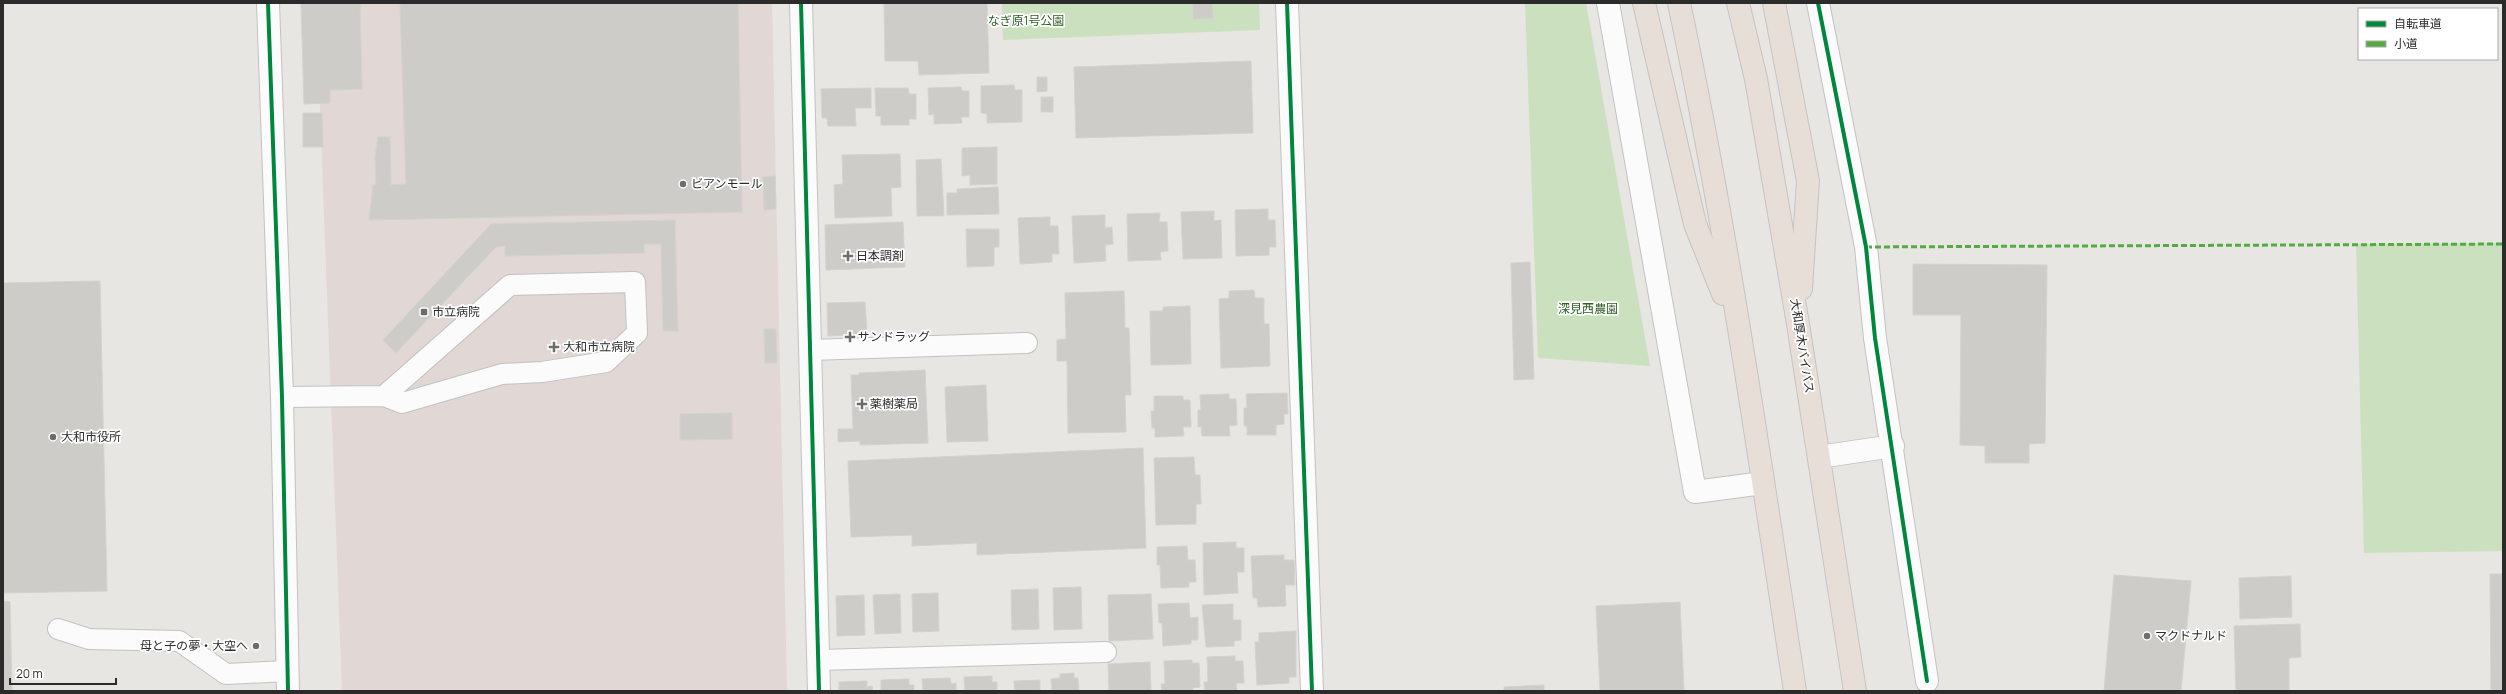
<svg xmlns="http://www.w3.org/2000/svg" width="2506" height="694" viewBox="0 0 2506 694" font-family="Manrope,'Noto Sans JP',sans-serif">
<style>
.medical{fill:#e1d7d5}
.green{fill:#cbe0bf}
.building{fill:#cdccc9;stroke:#d3d2ce}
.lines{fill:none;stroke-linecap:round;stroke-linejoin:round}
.lane-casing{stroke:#c2c2c2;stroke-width:22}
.street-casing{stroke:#c2c2c2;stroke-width:24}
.secondary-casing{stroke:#c2c2c2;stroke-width:24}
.highway-casing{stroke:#c5c4c2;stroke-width:24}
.lane{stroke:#fcfbfb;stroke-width:20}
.street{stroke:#fcfbfb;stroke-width:22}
.secondary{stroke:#fcfbfb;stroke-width:22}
.highway{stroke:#e6ded7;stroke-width:22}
.quiet{stroke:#54ab44;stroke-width:3;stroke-dasharray:6 3;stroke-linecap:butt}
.cycleway-casing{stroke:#fff;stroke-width:6}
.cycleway{stroke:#00873e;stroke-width:4}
.poi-dot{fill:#6d6c6b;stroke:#fff;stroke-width:1.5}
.labels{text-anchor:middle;stroke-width:3.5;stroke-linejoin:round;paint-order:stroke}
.park-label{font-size:12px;fill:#2e6024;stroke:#fff}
.poi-label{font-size:12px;fill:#2b2b2b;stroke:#fff;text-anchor:start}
.street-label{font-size:12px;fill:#2b2b2b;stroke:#fff}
</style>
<rect width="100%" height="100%" fill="#e8e6e2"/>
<polygon class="medical" points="316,3 772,3 787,691 342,691"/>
<g class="green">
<polygon points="1002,3 1259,3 1260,30 1003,40"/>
<polygon points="1525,3 1586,3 1650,366 1538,358"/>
<polygon points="2503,243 2503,551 2364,553 2356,244"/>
</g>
<g class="building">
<polygon points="301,3 360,3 362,89 330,90 330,103 304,104"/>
<polygon points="400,3 738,3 742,212 369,220 373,185 376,185 375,157 378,137 390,137 391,185 406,184"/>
<polygon points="884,3 987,3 989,73 919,75 918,61 885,61"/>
<polygon points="1193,3 1212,3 1213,18 1193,19"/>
<polygon points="1251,61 1253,133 1076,138 1074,67"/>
<polygon points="1037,77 1047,77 1047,91 1037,92"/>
<polygon points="1014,85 1015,90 1022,90 1022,122 987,123 987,114 981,113 981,86"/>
<polygon points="961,87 962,91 969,91 969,117 961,117 962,123 934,124 934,114 929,115 928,88"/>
<polygon points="871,88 871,108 855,108 856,126 828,126 827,118 822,118 821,89"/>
<polygon points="875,88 908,88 909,94 916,94 916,119 909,119 909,125 881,125 881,116 876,116"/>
<rect x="1041" y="97" width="12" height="15"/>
<polygon points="303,113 322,113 323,147 303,147"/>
<polygon points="997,147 997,184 970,185 970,175 962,176 962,148"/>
<polygon points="900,154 901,187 891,188 892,216 835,218 834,185 843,184 842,155"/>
<polygon points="941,159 944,216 917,216 916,160"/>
<polygon points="775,176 776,209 764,210 763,177"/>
<polygon points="998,187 999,214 947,215 947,193 957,193 957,189"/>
<polygon points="1268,209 1268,220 1275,220 1276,247 1269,247 1269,255 1236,256 1235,210"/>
<polygon points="1214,211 1214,221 1221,220 1222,258 1183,259 1181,212"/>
<polygon points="1160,213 1159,222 1167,222 1168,251 1160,252 1161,260 1128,261 1127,214"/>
<polygon points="1105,215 1105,228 1112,227 1113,244 1105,245 1106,261 1074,263 1072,216"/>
<polygon points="1050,217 1050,226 1058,226 1059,254 1052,254 1052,262 1020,264 1018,218"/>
<polygon points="675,220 678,331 663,331 661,244 644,244 644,253 505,256 505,246 496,247 396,353 383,340 491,224"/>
<polygon points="903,222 905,267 826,270 825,225"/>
<polygon points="966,229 999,229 999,247 994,247 994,266 967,267"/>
<polygon points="1530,262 1534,379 1514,380 1511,263"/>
<polygon points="1913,264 2047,265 2045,443 2029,444 2029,463 1985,463 1985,446 1960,445 1961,315 1913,315"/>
<polygon points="100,281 107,591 3,593 3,283"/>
<polygon points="1254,290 1255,298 1264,298 1264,324 1269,324 1270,366 1221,368 1219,299 1229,298 1229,291"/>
<polygon points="1124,291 1125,328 1129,328 1131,395 1125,395 1126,432 1068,433 1067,361 1057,361 1057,340 1066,339 1065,293"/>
<polygon points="865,302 867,334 828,336 827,303"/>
<polygon points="1190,306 1191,364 1151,365 1150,311 1163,311 1163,307"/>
<polygon points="764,329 776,329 777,363 765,363"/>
<polygon points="925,370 928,443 860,445 860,441 838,442 838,429 853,429 851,375 859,375 859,373"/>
<polygon points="986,385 988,441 947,442 945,387"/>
<polygon points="1287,393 1288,414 1284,414 1284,424 1276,425 1276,435 1247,435 1247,426 1244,426 1244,408 1247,408 1246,394"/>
<polygon points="1229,394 1229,399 1236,399 1237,425 1229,426 1230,436 1202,436 1201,426 1198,427 1198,410 1201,410 1200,395"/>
<polygon points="1154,396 1183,396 1183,400 1190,400 1191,427 1183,427 1184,436 1155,437 1155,428 1152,428 1151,411 1154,411"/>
<polygon points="732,413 732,439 680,440 680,414"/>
<polygon points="1143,448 1146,548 977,555 977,543 912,546 912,535 851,537 848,461"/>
<polygon points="1194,457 1195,475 1200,475 1201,504 1196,504 1196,524 1156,525 1154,458"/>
<polygon points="1236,542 1236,548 1244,548 1244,572 1237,572 1238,593 1204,595 1203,543"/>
<polygon points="1187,546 1188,560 1195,560 1196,582 1189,582 1189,587 1161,588 1160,565 1157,565 1157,547"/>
<polygon points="1284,555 1284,560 1294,560 1295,585 1285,585 1286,606 1258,607 1257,598 1253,598 1251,556"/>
<polygon points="2490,574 2503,574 2503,691 2491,691"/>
<polygon points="2114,575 2191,581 2181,691 2104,691"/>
<polygon points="2291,576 2292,617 2240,619 2239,578"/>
<polygon points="1081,587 1082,629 1054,630 1053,588"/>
<polygon points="1038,589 1039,629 1012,630 1011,590"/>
<polygon points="938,593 939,631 913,632 912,594"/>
<polygon points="900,594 901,633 875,634 873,595"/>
<polygon points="1151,594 1153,639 1109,641 1108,595"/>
<polygon points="864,595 865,635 837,636 836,596"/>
<polygon points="3,601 10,602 12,691 3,691"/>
<polygon points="1680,602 1684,691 1600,691 1596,606"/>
<polygon points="1189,603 1190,618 1198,617 1198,640 1191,640 1191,644 1163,646 1162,623 1159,623 1158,604"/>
<polygon points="1233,604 1233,620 1241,620 1241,640 1234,641 1234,646 1206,647 1202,605"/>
<polygon points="2300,624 2301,657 2289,658 2289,691 2236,691 2234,626"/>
<polygon points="1296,631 1296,677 1289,677 1289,683 1257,685 1255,642 1259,642 1259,633"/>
<polygon points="1235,656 1235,661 1243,661 1244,683 1236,683 1237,691 1205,691 1204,682 1208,682 1207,657"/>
<polygon points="1192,660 1192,663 1199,663 1200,687 1192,688 1193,691 1162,691 1161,684 1165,684 1164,661"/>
<polygon points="1150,662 1151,691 1109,691 1108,664"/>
<polygon points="1074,673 1074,678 1078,678 1079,691 1052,691 1051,679 1060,678 1060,674"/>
<polygon points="992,676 992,682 997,682 997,691 965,691 964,677"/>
<polygon points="950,678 951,684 956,683 956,691 923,691 922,679"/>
<polygon points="909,679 909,685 914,685 914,691 881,691 881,680"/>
<polygon points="1040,680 1040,691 1015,691 1014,681"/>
<polygon points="867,681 867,687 872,686 873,691 839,691 839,682"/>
<polygon points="1544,685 1544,691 1504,691 1504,687"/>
</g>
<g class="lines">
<defs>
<g id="lane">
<polyline points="810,350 1027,343"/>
<polyline points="282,397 384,396 402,403 502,374 542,372 606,362 637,333 635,282 510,285 384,396"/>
<polyline points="58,629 89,639 179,641 226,674 287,671"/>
<polyline points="818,660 1106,652"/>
</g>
<g id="street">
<polyline points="801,3 819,691"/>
<polyline points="1287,3 1312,691"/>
<polyline points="1608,3 1695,492 1763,483"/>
<polyline points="1818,3 1866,247 1875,338 1927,681"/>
<polyline points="1819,457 1893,446"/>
</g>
<polyline id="secondary" points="268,3 282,397 288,691"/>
<g id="highway">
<polyline points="1644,3 1695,224 1723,294"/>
<path d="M1679,3C1727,231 1760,461 1795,691"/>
<polyline points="1738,3 1756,79 1798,324 1855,691"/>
<polyline points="1774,3 1808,181 1801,289"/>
</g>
</defs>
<use href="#lane" class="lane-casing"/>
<use href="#street" class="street-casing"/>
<use href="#secondary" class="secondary-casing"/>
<use href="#highway" class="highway-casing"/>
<use href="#lane" class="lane"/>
<use href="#street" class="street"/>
<use href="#secondary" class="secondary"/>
<use href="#highway" class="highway"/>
<polyline class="quiet" points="1866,247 2503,244"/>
<defs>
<g id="cycleway">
<polyline points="268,3 282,397 288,691"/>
<polyline points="801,3 819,691"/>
<polyline points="1287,3 1312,691"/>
<polyline points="1818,3 1866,247 1875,338 1927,681"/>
</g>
</defs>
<use href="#cycleway" class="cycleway-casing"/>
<use href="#cycleway" class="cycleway"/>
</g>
<g class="poi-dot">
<circle cx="683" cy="184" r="4"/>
<path d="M846 250h4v4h4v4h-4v4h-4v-4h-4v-4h4z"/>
<rect x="420" y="308" width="8" height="8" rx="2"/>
<path d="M848 331h4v4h4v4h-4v4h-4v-4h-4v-4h4z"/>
<path d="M552 341h4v4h4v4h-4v4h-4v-4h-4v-4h4z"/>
<path d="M860 398h4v4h4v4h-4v4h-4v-4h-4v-4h4z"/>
<circle cx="53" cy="437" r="4"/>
<circle cx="2147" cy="636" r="4"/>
<circle cx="256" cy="646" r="4"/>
</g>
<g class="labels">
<g class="park-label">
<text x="1026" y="25">なぎ原1号公園</text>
<text x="1588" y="313">深見西農園</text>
</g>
<g class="poi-label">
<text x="691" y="188">ビアンモール</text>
<text x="856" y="260">日本調剤</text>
<text x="432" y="316">市立病院</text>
<text x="858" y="341">サンドラッグ</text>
<text x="563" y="351">大和市立病院</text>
<text x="870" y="408">薬樹薬局</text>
<text x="61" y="441">大和市役所</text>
<text x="2155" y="640">マクドナルド</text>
<text x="248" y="650" text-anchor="end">母と子の夢・大空へ</text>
</g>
<g class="street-label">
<text transform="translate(1802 346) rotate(81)" y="4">大和厚木バイパス</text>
</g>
</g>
<rect width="2506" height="694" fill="none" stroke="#2b2b2b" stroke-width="8"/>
<rect x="2358" y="8" width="140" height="52" fill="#ffffff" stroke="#aaaaaa"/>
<rect x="2366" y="21" width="20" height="6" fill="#00873e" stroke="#aaaaaa"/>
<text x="2394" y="28" font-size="12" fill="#2b2b2b">自転車道</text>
<rect x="2366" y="41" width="20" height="6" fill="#54ab44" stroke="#aaaaaa"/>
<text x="2394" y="48" font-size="12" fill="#2b2b2b">小道</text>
<path d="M10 678v6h106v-6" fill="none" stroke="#2b2b2b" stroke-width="2"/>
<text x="16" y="678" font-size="12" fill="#2b2b2b" stroke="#ffffff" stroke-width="3" paint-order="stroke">20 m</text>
</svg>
